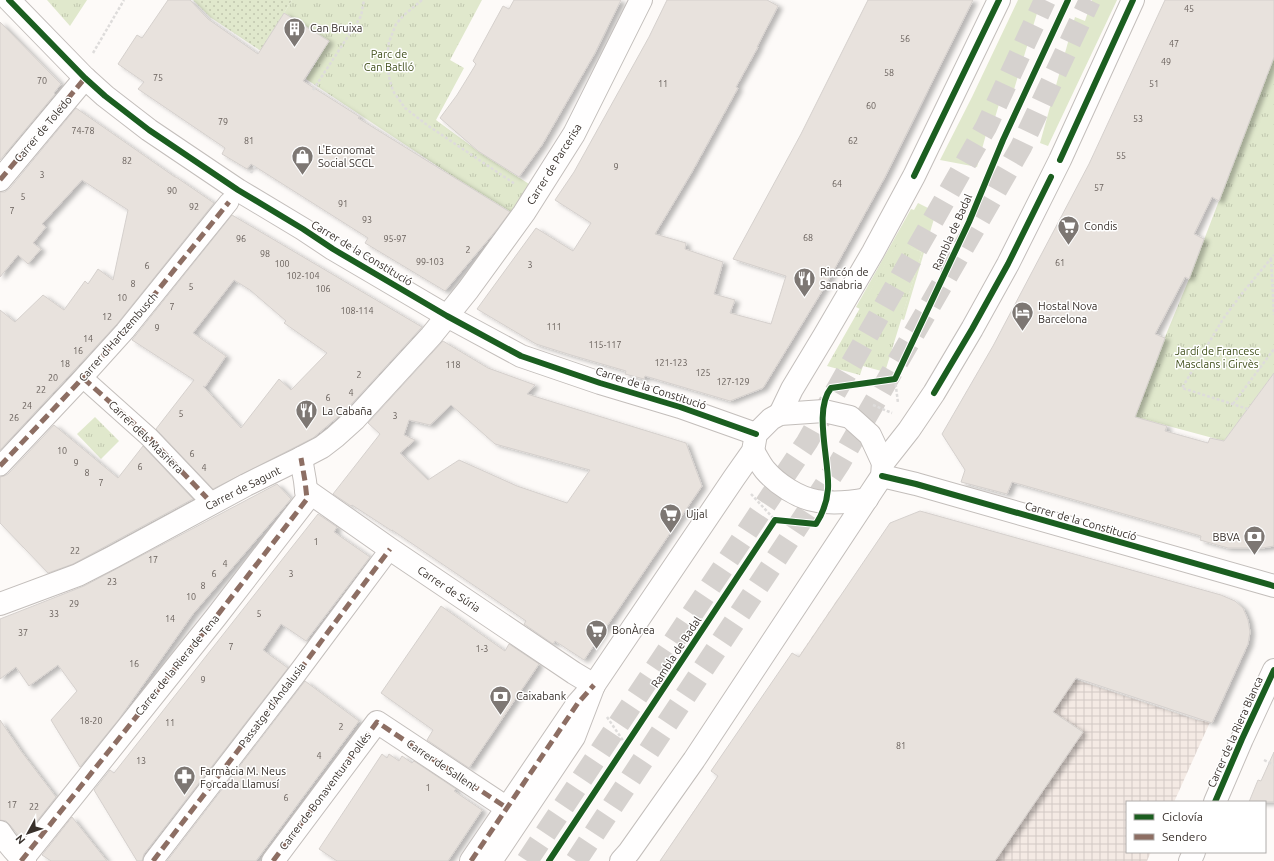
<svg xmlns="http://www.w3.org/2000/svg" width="1274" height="861" viewBox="0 0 1274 861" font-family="Ubuntu,sans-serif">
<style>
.industrial{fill:url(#industrial-grid)}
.grass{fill:#e0e8cc}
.park{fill:url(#park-tufts)}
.garden{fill:url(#garden-dots)}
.building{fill:#e8e2dd;stroke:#d5d0cd;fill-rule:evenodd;filter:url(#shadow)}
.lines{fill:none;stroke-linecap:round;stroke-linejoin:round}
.primary-tunnel{stroke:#d6d2cf;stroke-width:22;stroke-dasharray:22 11;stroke-linecap:butt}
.pedestrian-casing{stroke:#c3bebb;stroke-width:21}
.minor-casing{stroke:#c3bebb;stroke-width:24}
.tertiary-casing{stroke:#c3bebb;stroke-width:24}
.primary-casing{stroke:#c3bebb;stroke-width:24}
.path{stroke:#dedcdb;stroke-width:2.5;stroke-dasharray:3 2;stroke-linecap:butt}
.pedestrian{stroke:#fffefe;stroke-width:19}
.minor{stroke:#fffefe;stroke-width:22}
.tertiary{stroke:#fffefe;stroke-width:22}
.primary{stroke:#fffefe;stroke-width:22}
.quiet{stroke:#8d6e63;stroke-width:5;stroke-dasharray:10 5;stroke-linecap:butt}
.cycleway-casing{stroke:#fff;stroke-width:8}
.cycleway{stroke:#1b5e20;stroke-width:6}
.labels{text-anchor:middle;stroke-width:3;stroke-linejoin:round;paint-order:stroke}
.number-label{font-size:9px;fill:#675f5a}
.poi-label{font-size:11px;fill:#38302b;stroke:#fff;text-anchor:start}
.park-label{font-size:11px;fill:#3f4e1a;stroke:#fff}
.street-label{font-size:11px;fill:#38302b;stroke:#fff}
</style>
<defs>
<pattern id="industrial-grid" width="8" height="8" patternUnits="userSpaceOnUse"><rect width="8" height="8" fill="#f4eae4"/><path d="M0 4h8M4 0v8" fill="none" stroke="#d2c9c4"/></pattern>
<pattern id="park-tufts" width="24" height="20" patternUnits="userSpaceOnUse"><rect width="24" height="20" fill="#e0e8cc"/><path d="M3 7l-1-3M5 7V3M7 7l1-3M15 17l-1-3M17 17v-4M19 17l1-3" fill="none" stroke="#c1c7af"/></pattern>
<pattern id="garden-dots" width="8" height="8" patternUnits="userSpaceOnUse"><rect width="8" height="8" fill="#e0e8cc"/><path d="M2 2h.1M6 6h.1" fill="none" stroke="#c1c7af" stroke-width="1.8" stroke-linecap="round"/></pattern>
<filter id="shadow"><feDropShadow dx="4.5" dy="2.5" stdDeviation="2" flood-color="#0004"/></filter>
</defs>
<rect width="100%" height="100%" fill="#fdfaf8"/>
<polygon class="industrial" points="839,597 1071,678 1197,720 1210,722 1174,802 1127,802 1127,852 1151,852 1147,861 660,861"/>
<g class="grass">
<polygon points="1018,0 1041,0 1012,96 1002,94 994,121 990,120 977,167 940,160 972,97"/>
<polygon points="1092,0 1117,0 1048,146 1040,143 1075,17 1085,21"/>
<polygon points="918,203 936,212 904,320 901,319 922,252 897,244 860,309 856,307 911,209 914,210"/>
</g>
<g class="park">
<polygon points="47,0 87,0 70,26"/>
<polygon points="292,0 482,0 450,60 464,68 436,120 478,151 529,184 511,212 457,179 306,79 329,41 284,13"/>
<polygon points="1274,57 1274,373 1224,441 1135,417 1160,349 1189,279"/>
<polygon points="897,243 922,252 885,372 863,366 860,375 827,366"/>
<polygon points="95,417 119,441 101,459 77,434"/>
</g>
<polygon class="garden" points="193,0 292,0 261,51 210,17"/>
<g class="building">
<polygon points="168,0 190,0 208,19 258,54 284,13 329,41 303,81 360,117 358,118 510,212 498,228 445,291 365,243 368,238 251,164 247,169 222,154 225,148 138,89 144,82 118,64 137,35 142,38"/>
<polygon points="514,0 621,0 595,53 542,145 519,177 478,151 440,118 457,95 476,64 473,61 503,6 509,9"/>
<polygon points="667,0 767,0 778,6 757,47 758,47 736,87 738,88 692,172 655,234 686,243 685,249 723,262 714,294 735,300 730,313 771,324 786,276 733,259 801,134 868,0 973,0 885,177 824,288 763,388 730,401 645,376 644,379 625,374 626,371 571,355 536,344 477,309 536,228 573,251 591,223 555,200 574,172 649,37"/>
<polygon points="1165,0 1274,0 1274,57 1219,201 1212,197 1194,234 1204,239 1189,279 1185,277 1155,334 1165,338 1135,417 1167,426 1165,431 1208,443 1210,438 1224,441 1274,373 1274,546 1262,548 1228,548 1200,540 1201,536 1012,482 1007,494 961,482 965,470 942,434 993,346 1089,164"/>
<polygon points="0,22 61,84 54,93 55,94 0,160"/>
<polygon points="76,108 175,177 176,177 214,203 117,324 0,450 0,310 15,322 43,295 64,310 85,281 88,284 98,269 113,280 128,210 82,180 42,224 46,227 33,243 41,249 28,264 18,255 0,277 0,192 5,192 10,188"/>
<path d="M232,215L422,327L346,410L313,438L213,489L156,429L194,380L132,340ZM234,280L250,290L286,321L284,323L327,353L291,390L279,379L241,428L203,386L205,387L226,356L193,333Z"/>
<path d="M443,341L488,368L535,385L527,394L686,443L702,486L584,660L555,641L553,644L524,624L526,621L494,599L392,530V531L352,505L351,506L333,494L380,434L368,423ZM451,405L495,444L590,470L567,503L517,486L459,460L428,480L400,453L415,440L404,435L409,420L430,425Z"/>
<polygon points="54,425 118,478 143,446 193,499 73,564 48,573 0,523 0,477 4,476 8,474"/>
<polygon points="277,484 291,499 193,614 119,719 80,767 51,720 77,691 58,665 29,686 16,667 0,679 0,619 84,586"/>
<polygon points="920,511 1221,595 1235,601 1243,608 1248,620 1250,632 1248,644 1212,723 1076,678 1053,712 1083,732 995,861 660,861 718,776 711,771 792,653 799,657 890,523"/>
<polygon points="318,514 337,527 334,532 370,557 306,641 281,624 263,650 288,668 144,854 142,861 137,861 94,790 110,770 114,773"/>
<polygon points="441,606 505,651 509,644 539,664 469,768 427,740 433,730 381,693"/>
<polygon points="305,681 359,721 256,861 167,861"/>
<polygon points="0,720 21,751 56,797 22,840 10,825 6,821 0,820"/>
<polygon points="1274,752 1274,802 1249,802 1258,780 1261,781"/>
<polygon points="382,754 387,758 389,754 399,761 402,756 412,763 414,761 456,789 454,791 482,810 448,861 337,861 319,849"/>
<polygon points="72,817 107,861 51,861 42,855"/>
</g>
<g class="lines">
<g class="primary-tunnel">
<polyline points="527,861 807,442 986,127 1045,0"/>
<polyline points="576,861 839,464 1021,147 1090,0"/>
</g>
<defs>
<g id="pedestrian">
<polyline points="83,378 149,437 207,498"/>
<polyline points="0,466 78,383 125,331 229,202"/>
<polyline points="153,861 296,675 390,549"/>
</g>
<g id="minor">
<polyline points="9,0 85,78 105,96 149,130 238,190 303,229 333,249 447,316 521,356 600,383 680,407 756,434"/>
<polyline points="0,180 85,78"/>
<polyline points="306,490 390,549 574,673 594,685 578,703 471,861"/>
<polyline points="0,604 78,575 113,557 246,485 301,458 322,447 335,437 355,419 431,336 468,290 524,213 574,134 641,0"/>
<polyline points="1215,802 1242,739 1274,670"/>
<path d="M0,832C8,844 14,852 25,861"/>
<polyline points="21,861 216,617 307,499 305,481 301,458"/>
<polyline points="273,861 377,722 507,808"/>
<polyline points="1190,861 1194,852"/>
</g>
<g id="tertiary">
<polyline points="780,414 792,389 824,336 873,252 914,176 999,0"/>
<path d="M753,451C757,457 760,464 765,470C777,484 798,498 817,501C833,504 851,502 867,499"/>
<polyline points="882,476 916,484 1274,586"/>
<polyline points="594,685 734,478 753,451 756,434 771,419 780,414 824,411 850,417 870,435 883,463"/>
<polyline points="621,861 629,852 694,760 872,491 882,476 883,463 909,430 934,393 972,329 1008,264 1060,160 1133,0"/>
</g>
<polyline id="primary" points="491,861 574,737 594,685"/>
</defs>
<use href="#pedestrian" class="pedestrian-casing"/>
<use href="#minor" class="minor-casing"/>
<use href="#tertiary" class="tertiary-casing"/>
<use href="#primary" class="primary-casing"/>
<g class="path">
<polyline points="422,0 404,15 396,24 389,42 387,58 389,77 393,91 405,108 427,125 515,184"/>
<polyline points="93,53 124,0"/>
<polyline points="313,90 358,21 361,16 364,0"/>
<polyline points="251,173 255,166"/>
<polyline points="1271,259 1274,315"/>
<polyline points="895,379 898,403"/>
<polyline points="833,388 895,379 969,222 1003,140 1068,0"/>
<polyline points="1233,404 1274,349"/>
<polyline points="873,405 892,413"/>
<polyline points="1248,409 1182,388 1223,319 1244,291 1274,255"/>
<polyline points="823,434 827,479"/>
<polyline points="751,494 775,520"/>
<polyline points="607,717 626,745"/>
<polyline points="1264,760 1274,765"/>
<polyline points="549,861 775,520 804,523"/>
</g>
<use href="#pedestrian" class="pedestrian"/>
<use href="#minor" class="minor"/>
<use href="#tertiary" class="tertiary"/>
<use href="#primary" class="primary"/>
<g class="quiet">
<polyline points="0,180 85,78"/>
<polyline points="83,378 149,437 207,498"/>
<polyline points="0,466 78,383 125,331 229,202"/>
<polyline points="21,861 216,617 307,499 305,481 301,458"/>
<polyline points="153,861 296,675 390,549"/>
<polyline points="273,861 377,722 507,808"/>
<polyline points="471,861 578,703 594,685"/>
</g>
<defs>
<g id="cycleway">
<polyline points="9,0 85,78 105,96 149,130 238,190 303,229 333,249 447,316 521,356 600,383 680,407 756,434"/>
<polyline points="1060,160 1133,0"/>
<polyline points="914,176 999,0"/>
<polyline points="934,393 972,329 1008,264 1051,177"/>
<polyline points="882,476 916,484 1274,586"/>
<polyline points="1215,802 1242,739 1274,670"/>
<path d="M549,861L775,520L816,524C823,513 827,502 828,489C830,462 813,410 831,388L895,379L969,222L1003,140L1068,0"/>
</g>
</defs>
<use href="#cycleway" class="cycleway-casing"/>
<use href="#cycleway" class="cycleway"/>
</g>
<defs>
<symbol id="building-pin" viewBox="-11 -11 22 30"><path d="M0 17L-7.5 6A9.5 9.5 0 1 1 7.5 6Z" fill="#7d7773" stroke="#fff"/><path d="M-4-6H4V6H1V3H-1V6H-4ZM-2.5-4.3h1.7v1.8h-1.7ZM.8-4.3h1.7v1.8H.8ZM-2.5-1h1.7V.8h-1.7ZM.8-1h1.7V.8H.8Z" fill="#fff"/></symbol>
<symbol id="shop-pin" viewBox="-11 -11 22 30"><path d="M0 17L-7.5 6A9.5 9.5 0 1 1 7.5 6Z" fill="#7d7773" stroke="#fff"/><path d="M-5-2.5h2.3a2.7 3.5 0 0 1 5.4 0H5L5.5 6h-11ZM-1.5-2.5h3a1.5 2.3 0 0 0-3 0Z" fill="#fff"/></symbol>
<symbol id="supermarket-pin" viewBox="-11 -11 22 30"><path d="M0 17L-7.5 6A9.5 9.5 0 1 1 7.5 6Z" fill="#7d7773" stroke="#fff"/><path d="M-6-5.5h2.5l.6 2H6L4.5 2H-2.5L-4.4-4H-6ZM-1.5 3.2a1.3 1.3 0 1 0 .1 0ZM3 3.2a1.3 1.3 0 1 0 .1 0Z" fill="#fff"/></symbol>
<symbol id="restaurant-pin" viewBox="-11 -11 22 30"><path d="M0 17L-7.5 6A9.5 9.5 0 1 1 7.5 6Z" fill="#7d7773" stroke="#fff"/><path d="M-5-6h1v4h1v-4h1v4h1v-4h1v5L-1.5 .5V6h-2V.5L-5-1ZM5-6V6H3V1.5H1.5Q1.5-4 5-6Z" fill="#fff"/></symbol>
<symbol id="hotel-pin" viewBox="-11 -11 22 30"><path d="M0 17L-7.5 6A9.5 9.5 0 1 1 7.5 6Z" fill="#7d7773" stroke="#fff"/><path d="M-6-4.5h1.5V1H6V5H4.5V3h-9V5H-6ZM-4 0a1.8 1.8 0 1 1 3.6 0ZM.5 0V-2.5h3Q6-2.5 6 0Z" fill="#fff"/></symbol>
<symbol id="bank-pin" viewBox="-11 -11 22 30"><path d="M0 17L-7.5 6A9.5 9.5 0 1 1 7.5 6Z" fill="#7d7773" stroke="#fff"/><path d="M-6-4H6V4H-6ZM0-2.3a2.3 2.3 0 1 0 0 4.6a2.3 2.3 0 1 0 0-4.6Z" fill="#fff"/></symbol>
<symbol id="pharmacy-pin" viewBox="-11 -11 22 30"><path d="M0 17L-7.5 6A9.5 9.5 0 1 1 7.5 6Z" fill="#7d7773" stroke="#fff"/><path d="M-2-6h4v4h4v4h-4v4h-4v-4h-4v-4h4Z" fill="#fff"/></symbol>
</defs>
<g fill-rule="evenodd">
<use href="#building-pin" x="282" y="16" width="25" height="34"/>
<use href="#shop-pin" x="290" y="144" width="25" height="34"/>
<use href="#supermarket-pin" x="1056" y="214" width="25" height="34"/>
<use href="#restaurant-pin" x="792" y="266" width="25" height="34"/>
<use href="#hotel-pin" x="1010" y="300" width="25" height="34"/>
<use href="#restaurant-pin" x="294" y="398" width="25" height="34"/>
<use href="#supermarket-pin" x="658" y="502" width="25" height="34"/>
<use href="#bank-pin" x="1242" y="524" width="25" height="34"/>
<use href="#supermarket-pin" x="584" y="618" width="25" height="34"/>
<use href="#bank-pin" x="488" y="684" width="25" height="34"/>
<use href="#pharmacy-pin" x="172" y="764" width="25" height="34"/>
</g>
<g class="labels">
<g class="number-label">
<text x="1189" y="12">45</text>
<text x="905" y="42">56</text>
<text x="1174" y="47">47</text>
<text x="1166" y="65">49</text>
<text x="889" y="76">58</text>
<text x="158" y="81">75</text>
<text x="42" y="84">70</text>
<text x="663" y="87">11</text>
<text x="1154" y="87">51</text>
<text x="871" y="109">60</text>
<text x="1138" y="122">53</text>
<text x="223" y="125">79</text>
<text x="83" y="134">74-78</text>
<text x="249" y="144">81</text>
<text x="853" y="144">62</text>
<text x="1121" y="159">55</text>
<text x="127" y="164">82</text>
<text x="616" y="170">9</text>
<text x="42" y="178">3</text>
<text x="837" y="187">64</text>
<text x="1099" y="191">57</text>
<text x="172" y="194">90</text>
<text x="23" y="200">5</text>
<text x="343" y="207">91</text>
<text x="194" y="210">92</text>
<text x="12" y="214">7</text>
<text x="367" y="223">93</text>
<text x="808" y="241">68</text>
<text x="241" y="242">96</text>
<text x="395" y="242">95-97</text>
<text x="468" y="253">2</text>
<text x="265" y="257">98</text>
<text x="430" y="265">99-103</text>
<text x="1060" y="266">61</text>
<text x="282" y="267">100</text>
<text x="530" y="268">3</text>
<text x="147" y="269">6</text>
<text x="303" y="279">102-104</text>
<text x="133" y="287">8</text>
<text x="191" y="290">5</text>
<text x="323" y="292">106</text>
<text x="122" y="301">10</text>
<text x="172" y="310">7</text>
<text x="357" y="314">108-114</text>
<text x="107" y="320">12</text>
<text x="554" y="330">111</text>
<text x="157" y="331">9</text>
<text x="88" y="342">14</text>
<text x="605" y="348">115-117</text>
<text x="78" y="354">16</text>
<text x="671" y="366">121-123</text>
<text x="65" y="367">18</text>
<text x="453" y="368">118</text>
<text x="703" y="376">125</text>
<text x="359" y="378">2</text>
<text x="53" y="381">20</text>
<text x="733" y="385">127-129</text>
<text x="41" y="393">22</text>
<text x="351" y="396">4</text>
<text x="328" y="401">6</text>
<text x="27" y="409">24</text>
<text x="181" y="417">5</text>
<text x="395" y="419">3</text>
<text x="14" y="421">26</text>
<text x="62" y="454">10</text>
<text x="192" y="457">6</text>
<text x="76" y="466">9</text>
<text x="140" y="470">6</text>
<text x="204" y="471">4</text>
<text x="87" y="476">8</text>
<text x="101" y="486">7</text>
<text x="316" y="545">1</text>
<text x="75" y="554">22</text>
<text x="153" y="563">17</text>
<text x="225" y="567">4</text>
<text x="214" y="577">6</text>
<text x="291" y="577">3</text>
<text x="112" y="585">23</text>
<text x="203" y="589">8</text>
<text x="191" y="600">10</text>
<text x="74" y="607">29</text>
<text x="54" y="617">33</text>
<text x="259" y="617">5</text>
<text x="170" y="622">14</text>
<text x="23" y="636">37</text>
<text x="231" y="650">7</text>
<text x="482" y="652">1-3</text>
<text x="134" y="667">16</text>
<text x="203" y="683">9</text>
<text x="91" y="724">18-20</text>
<text x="170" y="726">11</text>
<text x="341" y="730">2</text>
<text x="901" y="749">81</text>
<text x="319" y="759">4</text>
<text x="141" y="764">13</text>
<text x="428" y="791">1</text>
<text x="286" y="801">6</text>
<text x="12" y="808">17</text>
<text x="34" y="810">22</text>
</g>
<g class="poi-label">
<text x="310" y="32">Can Bruixa</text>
<text x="318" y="154">L'Economat<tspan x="318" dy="13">Social SCCL</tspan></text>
<text x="1084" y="230">Condis</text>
<text x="820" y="276">Rincón de<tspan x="820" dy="13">Sanabria</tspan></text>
<text x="1038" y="310">Hostal Nova<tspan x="1038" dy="13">Barcelona</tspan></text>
<text x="322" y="415">La Cabaña</text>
<text x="686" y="518">Ujjal</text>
<text x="1240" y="541" text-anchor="end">BBVA</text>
<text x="612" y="634">BonÀrea</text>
<text x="516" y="700">Caixabank</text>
<text x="200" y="775">Farmàcia M. Neus<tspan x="200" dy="13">Forcada Llamusí</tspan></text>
</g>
<g class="park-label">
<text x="389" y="58">Parc de<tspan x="389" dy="13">Can Batlló</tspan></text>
<text x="1217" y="355">Jardí de Francesc<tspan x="1217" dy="13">Masclans i Girvès</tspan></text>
</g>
<g class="street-label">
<text transform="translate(43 129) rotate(-50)" y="4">Carrer de Toledo</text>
<text transform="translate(554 164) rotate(-58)" y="4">Carrer de Parcerisa</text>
<text transform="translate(952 232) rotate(-66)" y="4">Rambla de Badal</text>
<text transform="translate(362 253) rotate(31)" y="4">Carrer de la Constitució</text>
<text transform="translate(118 337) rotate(-49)" y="4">Carrer d'Hartzembusch</text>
<text transform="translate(651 388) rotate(18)" y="4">Carrer de la Constitució</text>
<text transform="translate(146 437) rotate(44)" y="4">Carrer dels Masriera</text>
<text transform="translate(243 488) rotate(-27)" y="4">Carrer de Sagunt</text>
<text transform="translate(1081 521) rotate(16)" y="4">Carrer de la Constitució</text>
<text transform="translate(449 589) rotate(34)" y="4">Carrer de Súria</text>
<text transform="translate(676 652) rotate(-57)" y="4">Rambla de Badal</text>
<text transform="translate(177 665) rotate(-51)" y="4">Carrer de la Riera de Tena</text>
<text transform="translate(272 705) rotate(-53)" y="4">Passatge d'Andalusia</text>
<text transform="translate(1235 732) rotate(-66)" y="4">Carrer de la Riera Blanca</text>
<text transform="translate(442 765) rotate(34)" y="4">Carrer de Sallent</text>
<text transform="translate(325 791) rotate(-53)" y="4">Carrer de Bonaventura Pollés</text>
</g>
</g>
<rect x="1126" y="801" width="140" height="52" fill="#ffffff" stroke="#afacaa"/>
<rect x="1134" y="814" width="20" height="6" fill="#1b5e20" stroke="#afacaa"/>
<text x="1162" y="821" font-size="12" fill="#38302b">Ciclovía</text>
<rect x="1134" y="834" width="20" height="6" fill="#8d6e63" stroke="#afacaa"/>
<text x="1162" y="841" font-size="12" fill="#38302b">Sendero</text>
<g transform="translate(28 833) rotate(230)" stroke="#ffffff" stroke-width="3" paint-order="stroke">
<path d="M0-3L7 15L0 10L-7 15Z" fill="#38302b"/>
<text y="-6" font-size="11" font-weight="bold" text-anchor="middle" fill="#38302b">N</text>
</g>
</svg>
